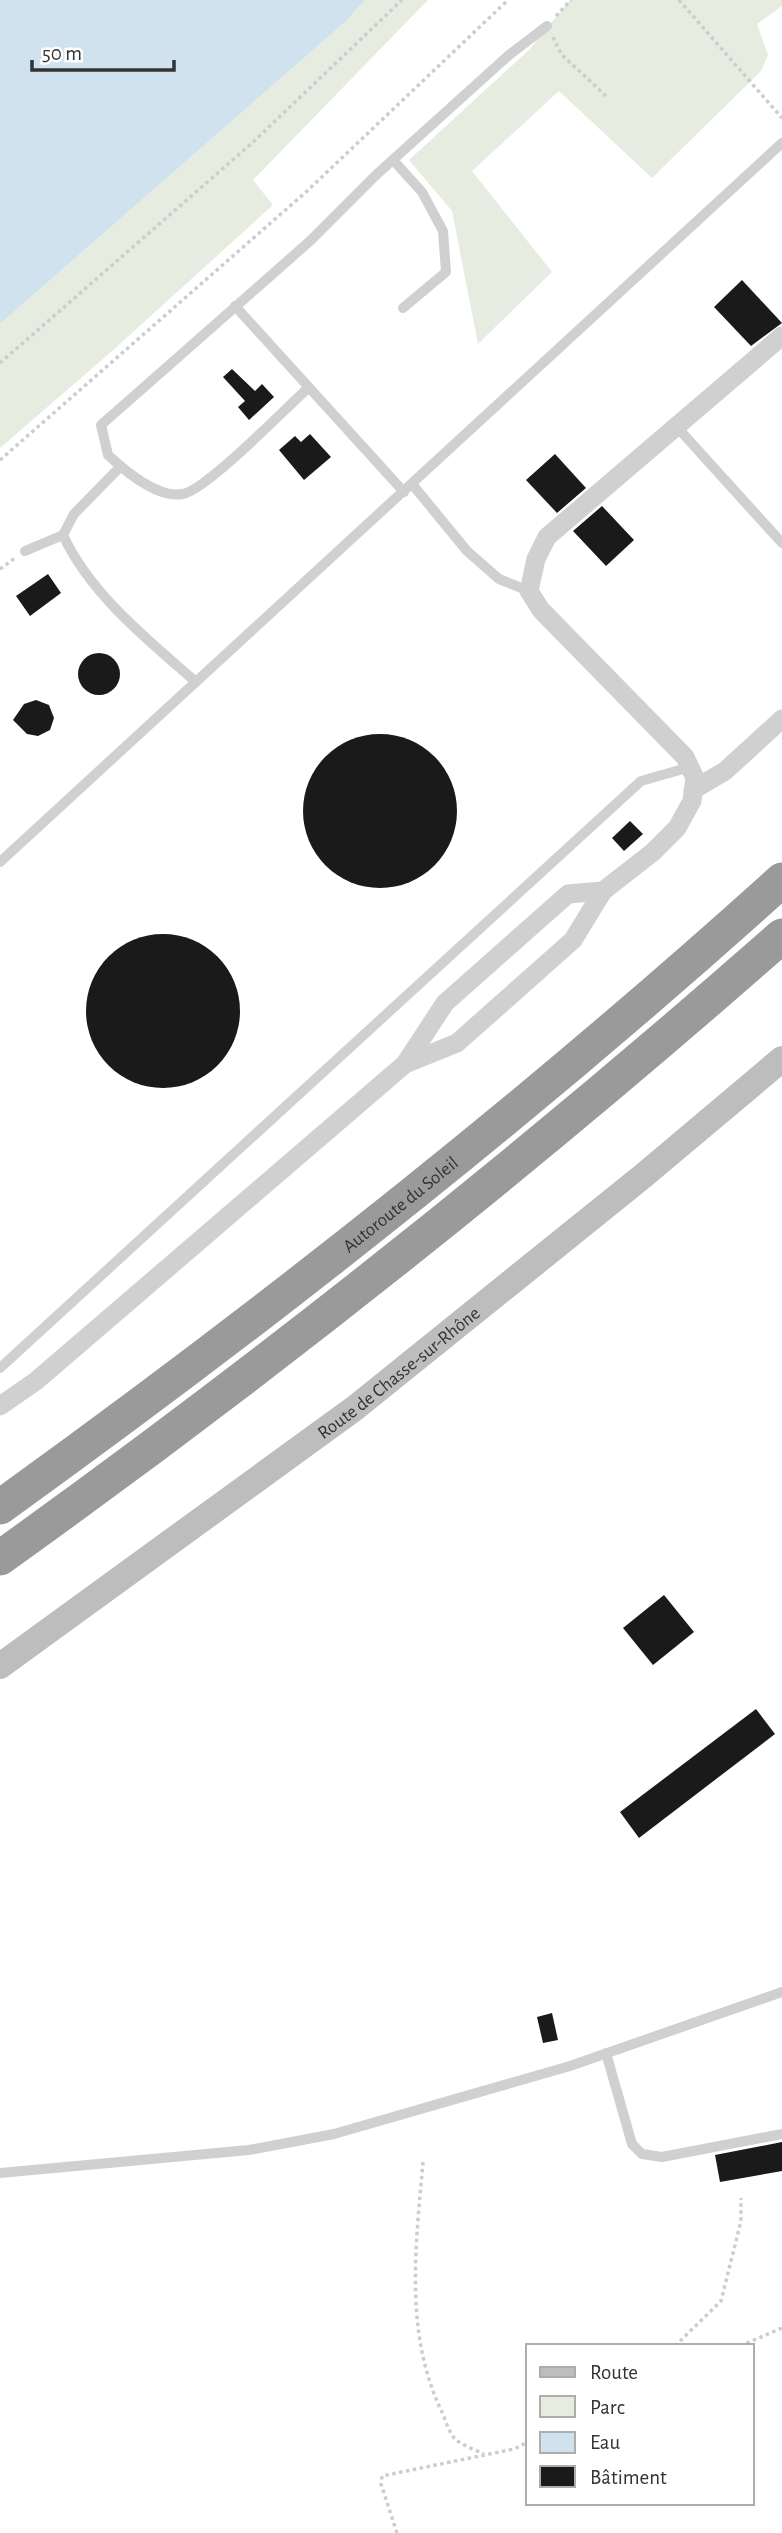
<svg xmlns="http://www.w3.org/2000/svg" width="782" height="2533" viewBox="0 0 782 2533" font-family="'Alegreya Sans',sans-serif">
<style>
.green{fill:#e6ecdf}
.water{fill:#cfe2ee}
.building{fill:#1a1a1a}
.lines{fill:none;stroke-linecap:round;stroke-linejoin:round}
.path{stroke:#cdcdcd;stroke-width:3.5;stroke-dasharray:3.5 3.5;stroke-linecap:butt}
.service{stroke:#d0d0d0;stroke-width:10}
.minor{stroke:#d0d0d0;stroke-width:19}
.secondary{stroke:#bdbdbd;stroke-width:26}
.motorway{stroke:#9a9a9a;stroke-width:35}
.labels{text-anchor:middle;stroke-width:7;stroke-linejoin:round;paint-order:stroke}
.street-label{font-size:19px;fill:#333;stroke:#fff}
</style>
<rect width="100%" height="100%" fill="#fff"/>
<g class="green">
<polygon points="365,0 428,0 253,180 273,205 111,352 0,448 0,324 345,22"/>
<polygon points="570,0 782,0 782,6 757,24 768,55 761,71 652,178 559,91 472,171 552,272 478,344 452,211 409,160 530,49"/>
</g>
<polygon class="water" points="0,0 365,0 345,22 0,324"/>
<g class="building">
<polygon points="742,280 782,323 751,346 714,307"/>
<polygon points="232,369 255,391 262,384 274,397 249,420 238,407 245,401 223,377"/>
<polygon points="310,434 331,457 304,480 279,450 295,436 301,442"/>
<polygon points="555,454 586,488 557,513 526,480"/>
<polygon points="602,506 634,540 606,566 573,531"/>
<polygon points="48,574 61,593 30,616 16,596"/>
<circle cx="99" cy="674" r="21"/>
<polygon points="36,700 49,705 54,718 50,730 38,736 27,734 13,720 24,704"/>
<circle cx="380" cy="811" r="77"/>
<polygon points="630,821 643,834 624,851 612,838"/>
<circle cx="163" cy="1011" r="77"/>
<polygon points="664,1595 694,1632 653,1665 623,1628"/>
<polygon points="756,1709 775,1734 639,1838 620,1812"/>
<polygon points="552,2013 558,2040 543,2043 537,2017"/>
<polygon points="782,2142 782,2171 720,2182 715,2155"/>
</g>
<g class="lines">
<g class="path">
<polyline points="679,0 782,118"/>
<polyline points="556,16 571,0"/>
<polyline points="553,37 561,54 606,96"/>
<polyline points="0,363 251,144 402,0"/>
<polyline points="0,460 306,192 508,0"/>
<polyline points="0,569 15,558"/>
<path d="M423,2162C416,2244 404,2332 441,2410C445,2418 449,2433 455,2439C462,2445 475,2450 484,2454"/>
<polyline points="675,2346 721,2301 741,2221 741,2198"/>
<polyline points="740,2346 782,2328"/>
<polyline points="397,2533 381,2484 382,2476 514,2449 528,2442"/>
</g>
<g class="service">
<polyline points="393,160 422,192 443,231 446,272 403,308"/>
<polyline points="235,306 404,492"/>
<path d="M307,389C285,409 206,490 183,494C158,499 124,470 108,455L101,425L310,241L376,175L509,55L547,26"/>
<polyline points="676,426 782,543"/>
<path d="M120,467L74,514L63,535C90,594 148,640 196,682"/>
<polyline points="412,484 467,551 499,579 529,591"/>
<polyline points="25,551 63,535"/>
<polyline points="0,862 782,143"/>
<polyline points="0,1368 641,781 690,767"/>
<polyline points="606,2053 632,2144 642,2154 662,2157 782,2134"/>
<polyline points="0,2173 249,2150 334,2134 570,2066 782,1992"/>
</g>
<g class="minor">
<polyline points="693,790 725,771 782,719"/>
<polyline points="405,1064 445,1003 568,894 603,891"/>
<polyline points="0,1406 36,1381 405,1064 457,1043 573,940 603,891 653,852 677,828 692,801 695,778 685,757 541,610 529,591 536,559 547,537 782,336"/>
</g>
<path class="secondary" id="s1" d="M0,1666L355,1408L643,1176L782,1059"/>
<g class="motorway">
<path id="s2" d="M0,1507C271,1312 534,1104 782,880"/>
<path d="M0,1558C271,1364 532,1156 782,936"/>
</g>
</g>
<g class="labels">
<g class="street-label">
<text dy="7" stroke="none"><textPath href="#s2" startOffset="502">Autoroute du Soleil</textPath></text>
<text dy="7" stroke="none"><textPath href="#s1" startOffset="495">Route de Chasse-sur-Rhône</textPath></text>
</g>
</g>
<rect x="526" y="2344" width="228" height="161" fill="#ffffff" stroke="#adadad" stroke-width="2"/>
<rect x="540" y="2367" width="35" height="10" fill="#bdbdbd" stroke="#adadad" stroke-width="2"/>
<text x="590" y="2379" font-size="21" fill="#333333">Route</text>
<rect x="540" y="2396" width="35" height="21" fill="#e6ecdf" stroke="#adadad" stroke-width="2"/>
<text x="590" y="2414" font-size="21" fill="#333333">Parc</text>
<rect x="540" y="2432" width="35" height="21" fill="#cfe2ee" stroke="#adadad" stroke-width="2"/>
<text x="590" y="2449" font-size="21" fill="#333333">Eau</text>
<rect x="540" y="2466" width="35" height="21" fill="#1a1a1a" stroke="#adadad" stroke-width="2"/>
<text x="590" y="2484" font-size="21" fill="#333333">Bâtiment</text>
<path d="M32 60v10h142v-10" fill="none" stroke="#333333" stroke-width="3.5"/>
<text x="42" y="60" font-size="21" fill="#333333" stroke="#ffffff" stroke-width="5" paint-order="stroke">50 m</text>
</svg>
